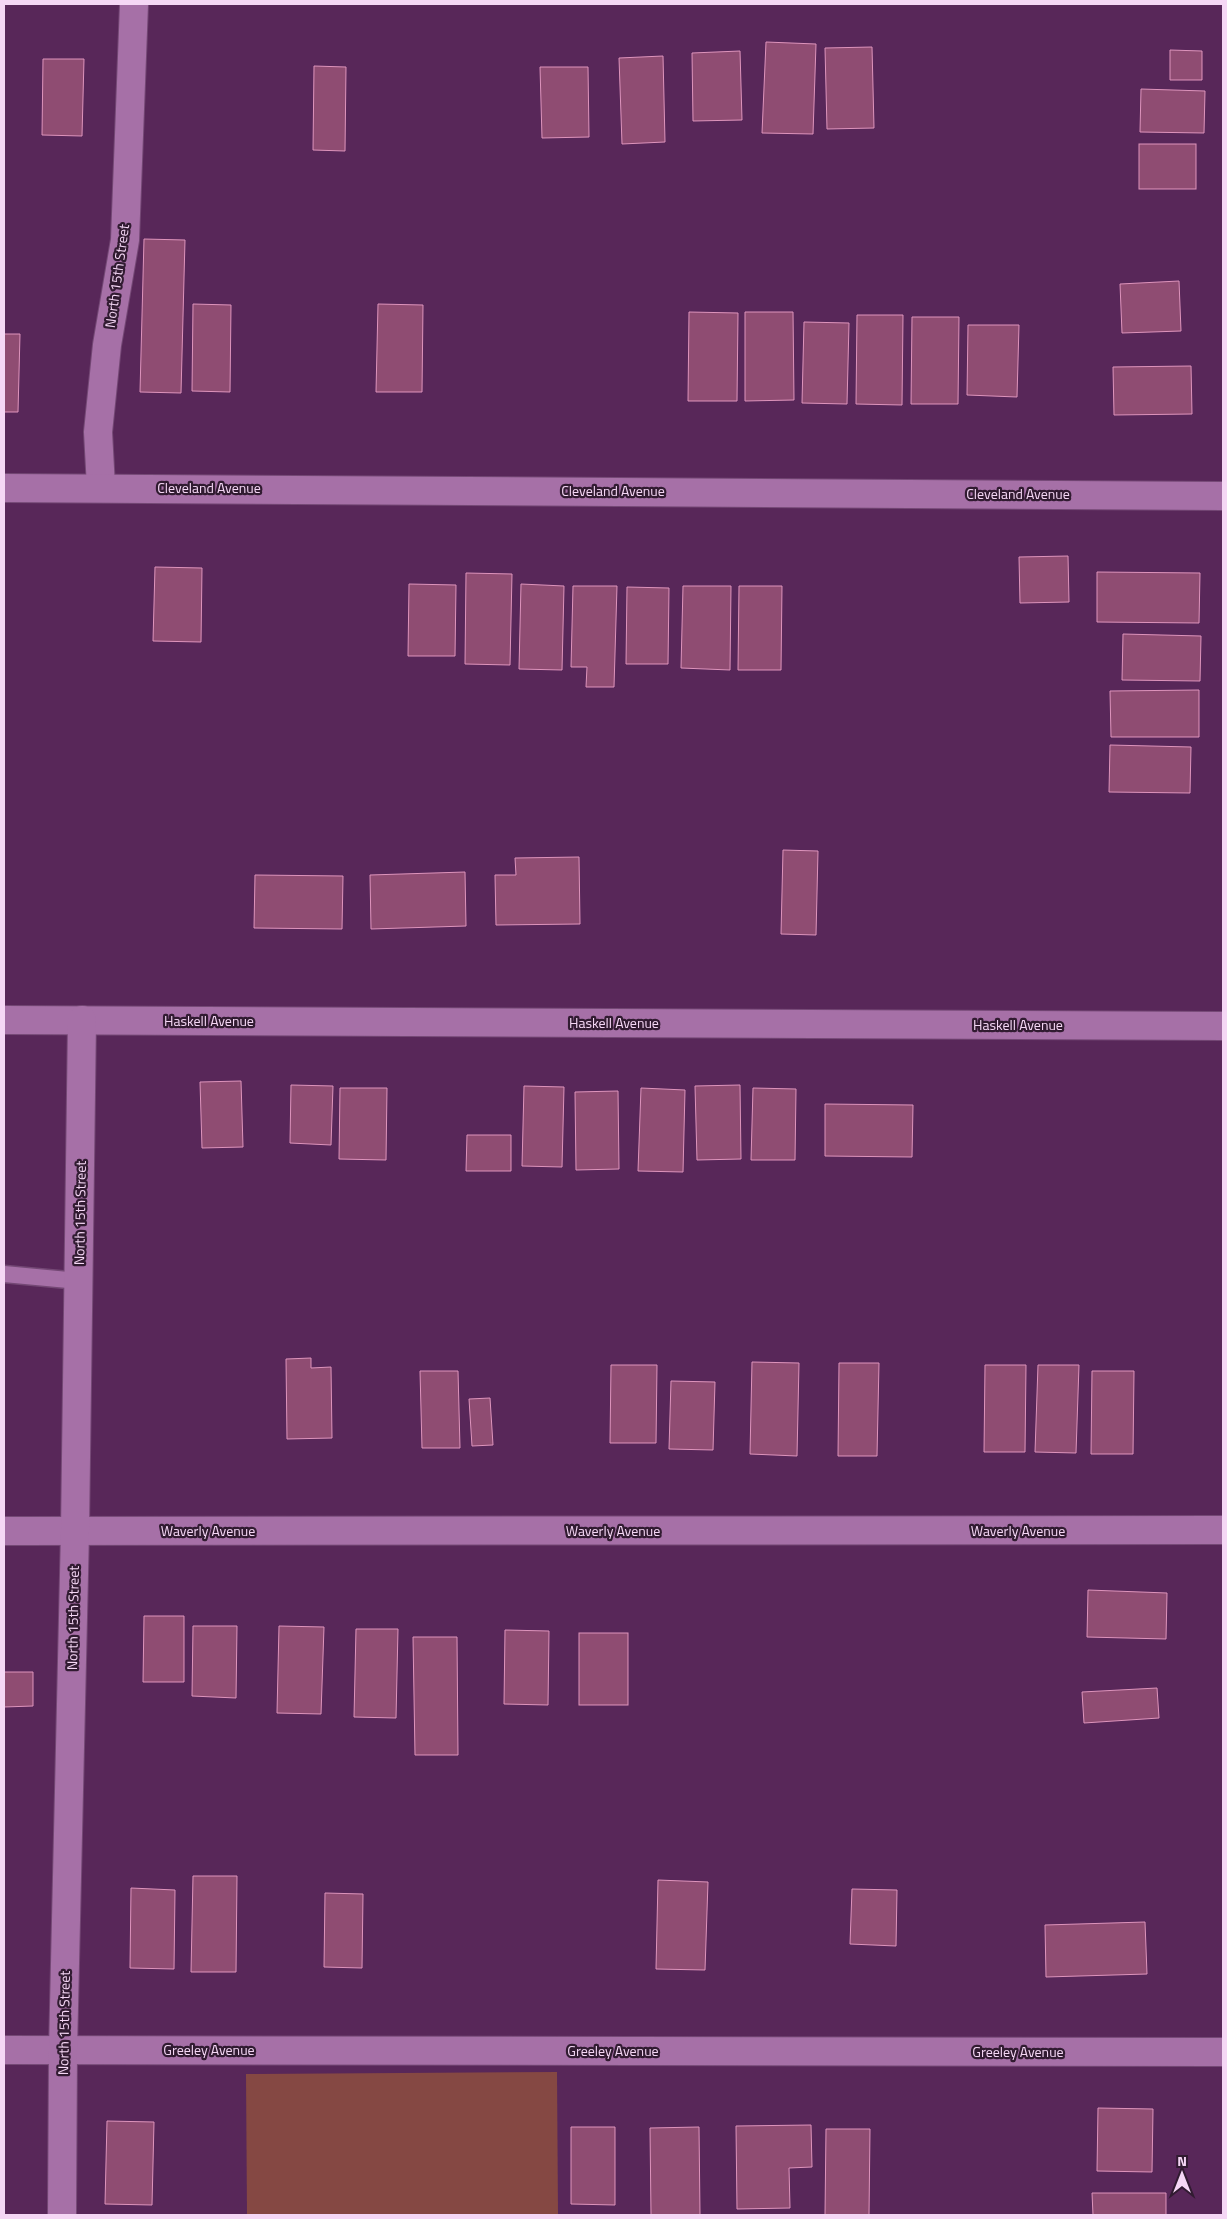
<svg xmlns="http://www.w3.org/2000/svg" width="1227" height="2219" viewBox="0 0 1227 2219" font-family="'Titillium Web',sans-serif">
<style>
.green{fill:#854843}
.building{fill:#8f4c72;stroke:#de94bc}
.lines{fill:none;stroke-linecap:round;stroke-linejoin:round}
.lane-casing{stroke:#744875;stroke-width:19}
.street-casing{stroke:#744875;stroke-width:30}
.lane{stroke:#a670a7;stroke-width:16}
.street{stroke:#a670a7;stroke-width:28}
.labels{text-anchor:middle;stroke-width:4.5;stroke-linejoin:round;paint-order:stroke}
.street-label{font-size:14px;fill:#f5d7f5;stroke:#311b31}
</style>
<rect width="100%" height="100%" fill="#582759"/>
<polygon class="green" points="557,2072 558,2215 247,2215 246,2074"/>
<g class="building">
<polygon points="766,42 816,44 813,134 762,133"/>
<polygon points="872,47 874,128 827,129 825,48"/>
<polygon points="1170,50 1202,51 1202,80 1170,80"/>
<polygon points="740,51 742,120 693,121 692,53"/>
<polygon points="663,56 665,142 622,144 619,58"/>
<polygon points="43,59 84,59 82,136 42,135"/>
<polygon points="314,66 346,67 345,151 313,150"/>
<polygon points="540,67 588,67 589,137 542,138"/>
<polygon points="1141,89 1205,91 1204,133 1140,132"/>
<rect x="1139" y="144" width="57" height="45"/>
<polygon points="144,239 185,240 181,393 140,392"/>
<polygon points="1179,281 1181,331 1122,333 1120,284"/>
<polygon points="193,304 231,305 230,392 192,391"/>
<polygon points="378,304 423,305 422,392 376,392"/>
<polygon points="689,312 738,313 737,401 688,401"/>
<polygon points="745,312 793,312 794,400 745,401"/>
<polygon points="857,315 903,315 902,405 856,404"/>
<polygon points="912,317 959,317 958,404 911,404"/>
<polygon points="804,322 849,323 847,404 802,403"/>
<polygon points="968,325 1019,325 1017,397 967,395"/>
<polygon points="4,334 20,334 18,412 4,412"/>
<polygon points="1191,366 1192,414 1114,415 1113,367"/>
<polygon points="1068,556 1069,602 1020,603 1019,557"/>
<polygon points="155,567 202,568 201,642 153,641"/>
<polygon points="1097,572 1200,573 1199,623 1097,622"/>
<polygon points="466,573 512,574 510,665 465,664"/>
<polygon points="409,584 456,585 455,656 408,656"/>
<polygon points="521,584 564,586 562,670 519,669"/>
<polygon points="573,586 617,586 614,687 586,687 587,667 571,667"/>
<polygon points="683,586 731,586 730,670 681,668"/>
<polygon points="739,586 782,586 781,670 738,670"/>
<polygon points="627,587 669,588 668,664 626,664"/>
<polygon points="1123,634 1201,636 1200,681 1122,680"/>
<polygon points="1199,690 1199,737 1111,737 1110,691"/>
<polygon points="1110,745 1191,747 1190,793 1109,792"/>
<polygon points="783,850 818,851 816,935 781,934"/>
<polygon points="579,857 580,924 496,925 495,875 516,875 515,858"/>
<polygon points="465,872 466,926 371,929 370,875"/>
<polygon points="255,875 343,876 342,929 254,928"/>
<polygon points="241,1081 243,1147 202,1148 200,1082"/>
<polygon points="291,1085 333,1086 331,1145 290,1143"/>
<polygon points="740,1085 741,1159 697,1160 695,1086"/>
<polygon points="524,1086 564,1087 562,1167 522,1166"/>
<polygon points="340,1088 387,1088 386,1160 339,1159"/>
<polygon points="641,1088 685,1090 683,1172 638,1171"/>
<polygon points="753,1088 796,1089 795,1160 751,1160"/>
<polygon points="618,1091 619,1169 576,1170 575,1092"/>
<polygon points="825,1104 913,1105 912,1157 825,1156"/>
<polygon points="467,1135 511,1135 511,1171 466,1171"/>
<polygon points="311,1358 311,1368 331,1367 332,1438 287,1439 286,1359"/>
<polygon points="752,1362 799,1363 797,1456 750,1454"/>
<polygon points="839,1363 879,1363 877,1456 838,1456"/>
<polygon points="611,1365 657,1365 656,1443 610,1443"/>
<polygon points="985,1365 1026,1365 1025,1452 984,1452"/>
<polygon points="1038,1365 1079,1365 1076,1453 1035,1452"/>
<polygon points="420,1371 458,1371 460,1448 422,1448"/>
<polygon points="1092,1371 1134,1371 1133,1454 1091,1454"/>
<polygon points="671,1381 715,1382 713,1450 669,1449"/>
<polygon points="490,1398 493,1445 472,1446 469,1399"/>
<polygon points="1088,1590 1167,1593 1166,1639 1087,1637"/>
<polygon points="144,1616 184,1616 184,1682 143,1682"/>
<polygon points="193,1626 237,1626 236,1698 192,1696"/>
<polygon points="279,1626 324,1627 321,1714 277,1713"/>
<polygon points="356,1629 398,1629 396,1718 354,1717"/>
<polygon points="505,1630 549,1631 548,1705 504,1704"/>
<rect x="579" y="1633" width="49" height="72"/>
<polygon points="413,1637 457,1637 458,1755 415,1755"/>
<polygon points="4,1672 33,1672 33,1706 4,1707"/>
<polygon points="1157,1688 1159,1718 1084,1723 1082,1692"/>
<polygon points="193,1876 237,1876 236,1972 191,1972"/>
<polygon points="658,1880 708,1882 705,1970 656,1969"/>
<polygon points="131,1888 175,1890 174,1969 130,1968"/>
<polygon points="852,1889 897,1890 896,1946 850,1944"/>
<polygon points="325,1893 363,1894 362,1968 324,1967"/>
<polygon points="1145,1922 1147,1974 1046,1977 1045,1925"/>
<polygon points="1098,2108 1153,2109 1152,2172 1097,2171"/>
<polygon points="107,2121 154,2122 152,2205 105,2204"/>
<polygon points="811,2125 812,2167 789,2168 790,2208 737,2209 736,2126"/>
<polygon points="571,2127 615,2127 615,2205 571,2204"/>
<polygon points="699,2127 700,2215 651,2215 650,2128"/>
<polygon points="826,2129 870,2129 869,2215 825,2215"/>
<polygon points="1092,2193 1166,2193 1166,2215 1093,2215"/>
</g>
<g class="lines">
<defs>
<polyline id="lane" points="4,1274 79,1281"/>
<g id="street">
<polyline points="101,487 98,432 107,345 125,240 134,4"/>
<polyline points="4,488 1223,496"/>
<polyline points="4,1020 1223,1026"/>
<polyline points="4,1531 1223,1530"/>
<polyline points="4,2050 1223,2052"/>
<polyline points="62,2215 63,2050 75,1531 82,1020"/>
</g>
</defs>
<use href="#lane" class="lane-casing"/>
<use href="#street" class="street-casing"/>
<use href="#lane" class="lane"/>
<use href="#street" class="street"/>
</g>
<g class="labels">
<g class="street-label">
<text transform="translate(117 276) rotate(-82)" y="5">North 15th Street</text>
<text x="209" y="493">Cleveland Avenue</text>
<text x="613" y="496">Cleveland Avenue</text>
<text x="1018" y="499">Cleveland Avenue</text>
<text x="209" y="1026">Haskell Avenue</text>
<text x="614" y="1028">Haskell Avenue</text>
<text x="1018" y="1030">Haskell Avenue</text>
<text transform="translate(80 1213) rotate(-89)" y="5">North 15th Street</text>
<text x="208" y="1536">Waverly Avenue</text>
<text x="613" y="1536">Waverly Avenue</text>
<text x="1018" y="1536">Waverly Avenue</text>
<text transform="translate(73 1618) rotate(-89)" y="5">North 15th Street</text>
<text transform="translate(64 2023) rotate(-89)" y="5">North 15th Street</text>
<text x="209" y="2055">Greeley Avenue</text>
<text x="613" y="2056">Greeley Avenue</text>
<text x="1018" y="2057">Greeley Avenue</text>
</g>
</g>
<rect width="1227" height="2219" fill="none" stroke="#f5d7f5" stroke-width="10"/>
<g transform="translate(1182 2174)" stroke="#311b31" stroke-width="4" paint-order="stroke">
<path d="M0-4L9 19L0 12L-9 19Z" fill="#f5d7f5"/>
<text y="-8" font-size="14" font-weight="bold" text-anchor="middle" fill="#f5d7f5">N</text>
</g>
</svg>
